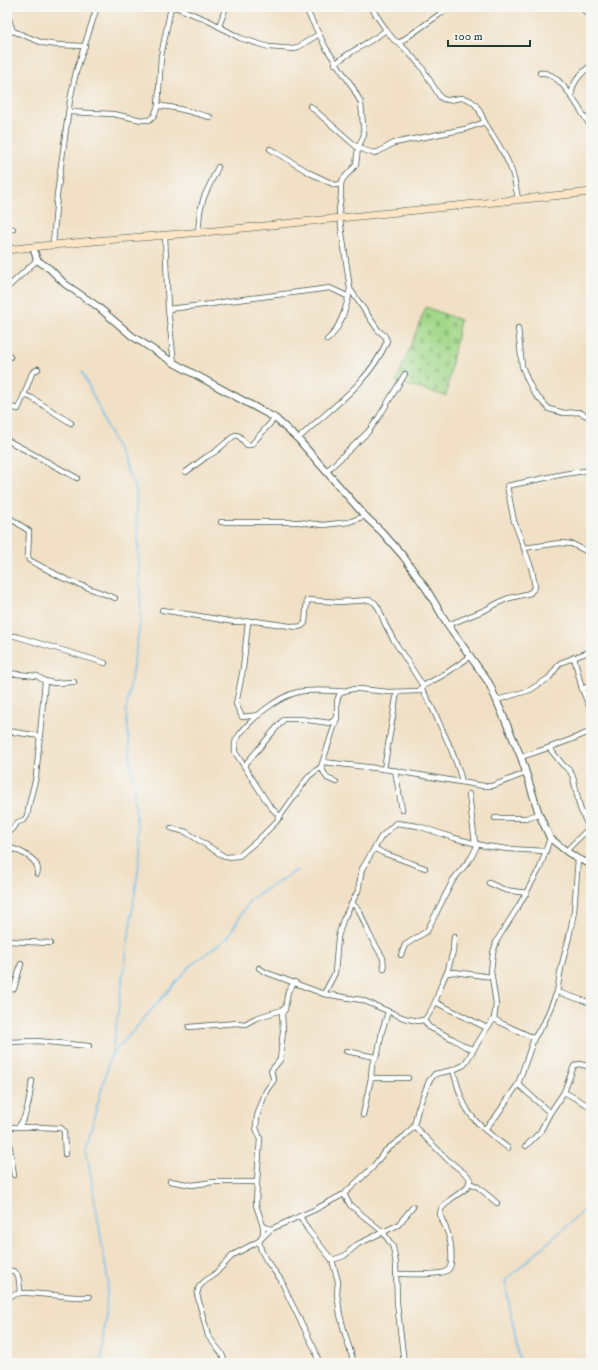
<svg xmlns="http://www.w3.org/2000/svg" width="598" height="1370" viewBox="0 0 598 1370" font-family="'IM FELL DW Pica',serif">
<style>
.cemetery{fill:url(#cemetery-stones);stroke:#608a5e}
.lines{fill:none;stroke-linecap:round;stroke-linejoin:round}
.stream{stroke:#72c1ed;stroke-width:1.5}
.minor-casing{stroke:#3e554a;stroke-width:6}
.tertiary-casing{stroke:#3e554a;stroke-width:8}
.secondary-casing{stroke:#3e554a;stroke-width:8}
.minor{stroke:#fff;stroke-width:4.5}
.tertiary{stroke:#fff;stroke-width:6}
.secondary{stroke:#fde5c5;stroke-width:7}
</style>
<defs>
<pattern id="cemetery-stones" width="16" height="16" patternUnits="userSpaceOnUse"><rect width="16" height="16" fill="#a2d889"/><path d="M2 7V4a2 2 0 0 1 4 0v3zM10 15v-3a2 2 0 0 1 4 0v3z" fill="#8bba77"/></pattern>
</defs>
<rect width="100%" height="100%" fill="#f6f6f2"/>
<filter id="ink" filterUnits="userSpaceOnUse"><feTurbulence type="fractalNoise" baseFrequency=".025" numOctaves="2"/><feDisplacementMap in="SourceGraphic" scale="8" xChannelSelector="R" yChannelSelector="G"/><feConvolveMatrix kernelMatrix="1 2 1 2 8 2 1 2 1" color-interpolation-filters="sRGB"/></filter>
<filter id="wash" filterUnits="userSpaceOnUse"><feTurbulence type="fractalNoise" baseFrequency=".012" numOctaves="4" result="noise"/><feDisplacementMap in="SourceGraphic" scale="16" xChannelSelector="R" yChannelSelector="G"/><feGaussianBlur stdDeviation="0.9" result="paint"/><feColorMatrix in="noise" values="0 0 0 0 0 0 0 0 0 0 0 0 0 0 0 0 0 1.4 0 .05"/><feComposite in="paint" operator="in"/></filter>
<g filter="url(#wash)">
<rect width="100%" height="100%" fill="#f1e0c5"/>
<polygon class="cemetery" points="426,307 460,320 446,396 396,382"/>
<g class="lines">
<g class="stream">
<polyline points="82,371 136,490 141,617 126,710 140,857 113,1047 86,1147 108,1281 101,1363"/>
<polyline points="111,1056 190,966 227,938 250,900 297,870"/>
<polyline points="520,1363 505,1281 591,1204"/>
</g>
</g>
</g>
<g filter="url(#ink)">
<g class="lines">
<defs>
<g id="minor">
<polyline points="172,7 178,8 209,21 240,38 269,47 295,49 319,34"/>
<path d="M305,7L326,48L352,86L361,103L364,135L358,148L356,165L343,179L341,184V196L339,210L340,219L350,289C347,306 340,329 327,340"/>
<polyline points="371,7 386,30"/>
<polyline points="580,7 591,16"/>
<polyline points="7,14 13,31"/>
<polyline points="219,26 226,7"/>
<polyline points="7,34 13,31 43,43 58,45 85,46"/>
<polyline points="399,43 450,7"/>
<path d="M335,64C351,50 370,43 386,30L394,40L399,43L408,52L421,66L440,97C449,105 461,93 471,101C479,106 481,114 484,121C493,137 505,152 511,169C515,179 516,189 518,199"/>
<path d="M540,73C560,69 581,113 591,127"/>
<path d="M571,97C573,80 580,75 591,65"/>
<path d="M158,106C175,106 193,113 210,117"/>
<polyline points="310,106 358,148 373,153 378,152 394,143 465,129 485,122"/>
<polyline points="69,112 113,114 142,120 149,120 154,116 158,106 161,56 171,7"/>
<polyline points="270,149 310,173 335,185 341,184"/>
<polyline points="7,227 13,229"/>
<polyline points="198,232 200,211 204,197 218,167"/>
<polyline points="165,235 168,309 174,363"/>
<polyline points="53,244 57,195 70,100 76,72 97,7"/>
<polyline points="7,288 37,260"/>
<polyline points="168,309 212,304 229,301 330,288 349,297"/>
<polyline points="518,328 522,366 527,379 534,393 549,409 564,413 579,412 591,418"/>
<polyline points="7,353 10,357"/>
<polyline points="24,395 32,398 71,423"/>
<polyline points="7,406 18,409 24,395 32,373 38,369"/>
<path d="M298,439C330,408 369,384 387,341L385,336L378,330L350,289"/>
<polyline points="7,440 77,478"/>
<polyline points="327,471 368,432 379,417 405,374"/>
<polyline points="186,472 206,457 215,452 235,435 239,436 247,445 251,445 275,418"/>
<polyline points="7,516 29,531 28,556 29,560 65,579 115,598"/>
<polyline points="221,522 299,522 323,525 349,522 365,516"/>
<polyline points="524,548 560,543 572,544 586,551 591,552"/>
<polyline points="162,610 235,622 255,621 297,627 302,626 305,623 307,600 339,602 370,600 375,603 379,609 385,624 393,639 423,686"/>
<polyline points="248,622 243,669 236,704 242,717 259,715"/>
<polyline points="448,625 485,610 506,599 530,593 535,587 532,570 514,521 507,486 564,474 591,470"/>
<polyline points="7,636 15,636 105,663"/>
<polyline points="574,657 582,689 591,710"/>
<polyline points="7,673 37,676 45,681 54,683 74,682"/>
<path d="M421,688C429,700 435,713 441,727C449,744 458,763 462,782"/>
<polyline points="582,689 591,685"/>
<polyline points="497,700 530,690 549,678 560,663 586,653"/>
<polyline points="7,731 40,736"/>
<polyline points="550,749 563,765 570,771 573,777 580,808 588,826 588,829 566,851"/>
<path d="M521,757C545,749 568,742 591,731"/>
<polyline points="323,762 384,769 484,786 492,786 526,773"/>
<polyline points="244,766 284,719 300,719 330,723 337,718"/>
<polyline points="384,769 397,692"/>
<polyline points="395,770 402,810"/>
<polyline points="336,782 327,778 321,767 337,718 337,701 339,695 344,691 352,689 359,689 389,692 419,691 423,686 445,674 471,656"/>
<polyline points="469,794 475,843"/>
<path d="M280,817L269,805L235,752C235,748 234,744 236,740C247,721 277,697 298,692C309,689 331,691 344,691"/>
<polyline points="495,818 526,818 539,814"/>
<polyline points="171,828 186,832 225,857 239,856 258,840 276,822 309,776 321,767"/>
<polyline points="7,834 18,822 24,820 27,816 30,800 36,777 45,681"/>
<path d="M7,847C18,850 42,859 37,874"/>
<polyline points="374,848 383,853 425,868"/>
<polyline points="489,883 505,890 527,893"/>
<polyline points="352,903 359,910 369,934 383,958 384,969"/>
<polyline points="7,941 50,943"/>
<polyline points="401,955 405,945 427,931 453,880 471,858 478,844"/>
<polyline points="259,968 265,972 324,994 362,1000 404,1018 418,1021 424,1020 429,1027 453,1039 466,1047 474,1049"/>
<polyline points="447,973 453,951 454,936"/>
<polyline points="7,990 14,989 21,964"/>
<polyline points="557,992 591,1003"/>
<polyline points="324,994 335,973 338,937 343,920 358,891 362,869 381,837 396,823 418,826 454,838 485,846 508,849 546,851"/>
<polyline points="435,1002 487,1028"/>
<polyline points="494,1019 503,1024 534,1038"/>
<path d="M424,1020C431,1013 435,1004 438,994C441,986 442,980 447,973L454,972L492,977"/>
<polyline points="189,1027 237,1023 245,1024 256,1018 285,1009"/>
<polyline points="7,1042 37,1041 89,1046"/>
<polyline points="346,1051 375,1057"/>
<path d="M453,1070C457,1083 460,1098 467,1109C476,1125 494,1137 508,1148"/>
<polyline points="371,1078 408,1078"/>
<polyline points="564,1092 591,1107"/>
<polyline points="550,1113 564,1092 574,1066 579,1064 591,1067"/>
<polyline points="363,1115 371,1078 372,1065 378,1053 382,1031 388,1012"/>
<path d="M19,1126C28,1115 30,1094 32,1081"/>
<polyline points="7,1127 38,1127 61,1128 64,1131 65,1154"/>
<polyline points="7,1128 14,1175"/>
<polyline points="485,1129 497,1115 518,1084"/>
<polyline points="526,1146 540,1132 550,1113 518,1084 534,1038 544,1023 557,992 561,968 569,937 574,912 578,859"/>
<polyline points="170,1181 192,1185 213,1182 257,1182"/>
<polyline points="470,1183 478,1187 497,1203"/>
<polyline points="344,1194 350,1205 383,1232 393,1247 396,1264 397,1303 404,1363"/>
<polyline points="300,1216 308,1230 332,1260 338,1281 337,1294 340,1315 345,1334 354,1363"/>
<polyline points="271,1229 263,1226 256,1205 257,1182 260,1138 256,1128 257,1116 266,1091 274,1080 271,1071 280,1060 283,1031 282,1014 285,1009 288,991 295,982"/>
<polyline points="332,1260 344,1256 358,1244 398,1225 413,1207"/>
<path d="M7,1270C21,1270 19,1282 20,1293"/>
<path d="M396,1274C406,1274 442,1276 448,1270C454,1265 451,1241 448,1234C446,1227 442,1221 440,1214L441,1209L451,1199L467,1188L470,1180L468,1176L448,1160L414,1126"/>
<polyline points="7,1297 20,1293 28,1293 75,1297 89,1297"/>
<polyline points="225,1363 222,1354 208,1336 197,1294 199,1287 205,1281 213,1276 233,1255 259,1241 263,1234 263,1226"/>
<polyline points="319,1363 315,1350 290,1300 281,1280 266,1260 261,1250 259,1241 271,1229 314,1210 344,1194 373,1167 385,1151 405,1136 414,1126 418,1109 429,1081 435,1074 453,1070 464,1065 487,1028 494,1019 496,1004 491,971 493,953 497,940 518,907 540,868 550,838"/>
</g>
<polyline id="tertiary" points="33,247 37,260 50,269 65,284 97,306 132,336 174,363 275,418 298,439 365,516 382,532 403,556 427,590 448,625 489,683 521,757 539,814 550,838 566,851 578,859 591,864"/>
<path id="secondary" d="M7,250C79,241 152,237 224,230C346,218 469,204 591,192"/>
</defs>
<use href="#minor" class="minor-casing"/>
<use href="#tertiary" class="tertiary-casing"/>
<use href="#secondary" class="secondary-casing"/>
<use href="#minor" class="minor"/>
<use href="#tertiary" class="tertiary"/>
<use href="#secondary" class="secondary"/>
</g>
</g>
<rect width="598" height="1370" fill="none" stroke="#f6f6f2" stroke-width="24"/>
<path d="M448 40v6h82v-6" fill="none" stroke="#1f3d34" stroke-width="2"/>
<text x="454" y="40" font-size="12" fill="#1f3d34" stroke="#f6f6f2" stroke-width="3" paint-order="stroke">100 m</text>
</svg>
